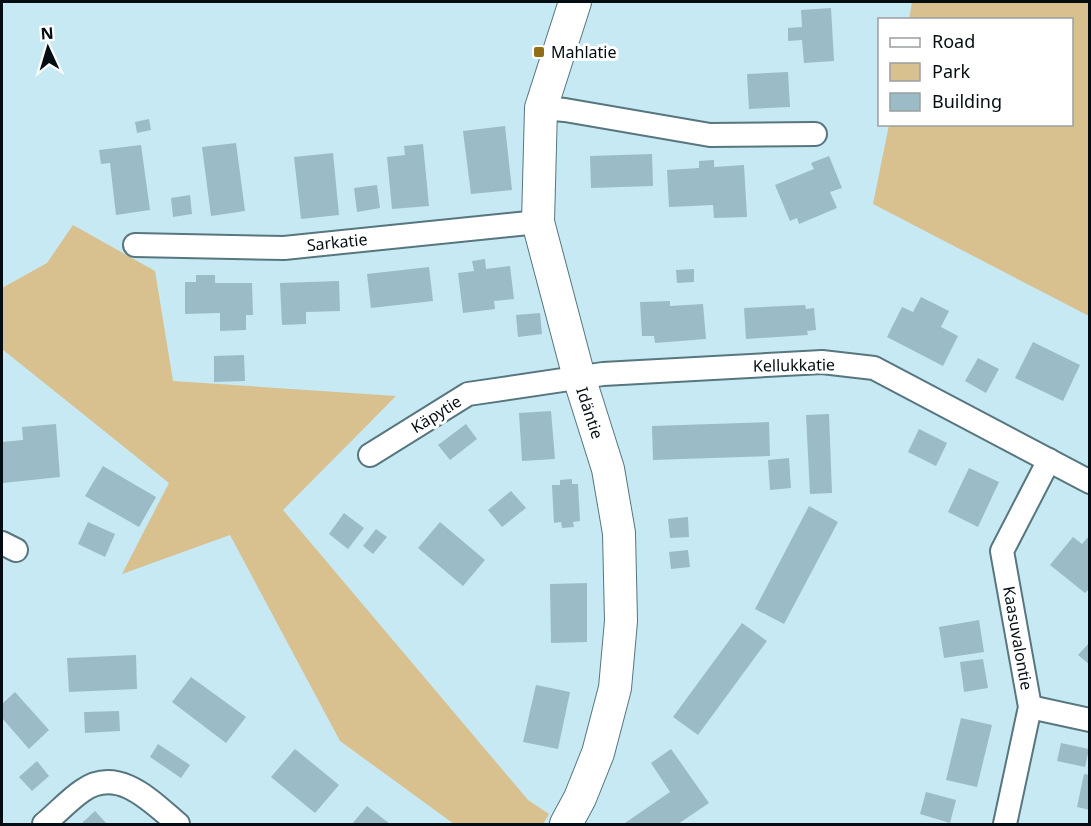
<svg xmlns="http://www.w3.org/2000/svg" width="1091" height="826" viewBox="0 0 1091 826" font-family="'Noto Sans',sans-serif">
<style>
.green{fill:#d8c08f}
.building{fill:#9bbcc6}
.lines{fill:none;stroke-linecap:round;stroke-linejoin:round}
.street-casing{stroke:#57767f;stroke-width:26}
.secondary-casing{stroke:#57767f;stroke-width:34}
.street{stroke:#fff;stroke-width:22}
.secondary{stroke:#fff;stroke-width:32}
.poi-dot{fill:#916e14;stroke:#fff;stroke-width:2}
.labels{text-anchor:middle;stroke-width:6;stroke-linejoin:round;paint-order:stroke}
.poi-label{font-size:16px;fill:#040e12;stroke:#fff;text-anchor:start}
.street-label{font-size:16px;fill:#040e12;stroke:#fff}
</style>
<rect width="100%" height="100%" fill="#c7e9f3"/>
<g class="green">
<polygon points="912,2 1089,2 1089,316 873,204 889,125 1072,124 1072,20 909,19"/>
<polygon points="73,225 155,271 173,381 396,396 283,510 528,800 549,814 543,824 454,824 340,741 230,535 122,574 169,483 2,349 2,288 47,263"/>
</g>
<g class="building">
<polygon points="831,8 834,61 804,63 802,40 788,41 788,28 802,27 801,10"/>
<polygon points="788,72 790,107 749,109 747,74"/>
<polygon points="149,119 151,130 137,133 135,122"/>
<polygon points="505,126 512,190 471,194 463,131"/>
<polygon points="236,143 245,211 211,216 202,147"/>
<polygon points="423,144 429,206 392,209 387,157 405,155 404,146"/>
<polygon points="141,145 150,210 116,215 110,163 101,164 99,150"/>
<polygon points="333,153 339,215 301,219 294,157"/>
<polygon points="652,154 653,186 591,188 590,156"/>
<polygon points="829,156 842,188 830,192 837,208 799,224 797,218 790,221 775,185 814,169 811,163"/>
<polygon points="714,160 714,167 744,165 747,217 714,218 713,205 669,207 667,170 699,168 699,161"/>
<polygon points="377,185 380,208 357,212 354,188"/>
<polygon points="190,195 192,214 173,217 171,198"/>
<polygon points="485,259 486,269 510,266 514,299 494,301 495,309 463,313 458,273 474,271 472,261"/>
<polygon points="429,267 433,301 371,308 367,274"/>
<polygon points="694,269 694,282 677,283 676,270"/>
<polygon points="196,275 215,275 215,283 252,283 253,315 246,315 246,330 220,331 220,313 185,314 185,282 196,282"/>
<polygon points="339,281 340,311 306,312 306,324 282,325 280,283"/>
<polygon points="921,297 949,311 941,327 958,336 943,366 887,337 902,307 913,312"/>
<polygon points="670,301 670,306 703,304 706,339 655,343 654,336 642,336 640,302"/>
<polygon points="805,305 806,309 814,308 816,330 807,331 808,335 746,339 744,308"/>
<polygon points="540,313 542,334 518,337 516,315"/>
<polygon points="1033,342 1080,365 1063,401 1015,378"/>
<polygon points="244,355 245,381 214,382 214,356"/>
<polygon points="978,358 999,369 986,393 965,381"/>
<polygon points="551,411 555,459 522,461 519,413"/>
<polygon points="829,414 832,493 810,494 806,415"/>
<polygon points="769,422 770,456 653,460 652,426"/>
<polygon points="56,424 60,477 3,483 2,442 23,440 22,427"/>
<polygon points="466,424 477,439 450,460 438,445"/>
<polygon points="919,429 947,443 936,466 908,452"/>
<polygon points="789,458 791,488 770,490 768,460"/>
<polygon points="103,466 156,497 139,527 85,496"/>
<polygon points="969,468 999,482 978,527 948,512"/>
<polygon points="572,479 572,484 578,484 580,521 573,522 574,527 562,528 561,522 554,523 552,485 560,485 560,480"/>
<polygon points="511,491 526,508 502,527 488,510"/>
<polygon points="809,506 838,522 784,624 755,609"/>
<polygon points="344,513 364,528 348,549 329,534"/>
<polygon points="688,517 689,537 670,538 668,519"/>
<polygon points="88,522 115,534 105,557 78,544"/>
<polygon points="440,522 485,560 463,586 418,548"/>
<polygon points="376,529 387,537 373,554 363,546"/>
<polygon points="1090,535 1090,588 1085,593 1050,565 1073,537 1082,544"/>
<polygon points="688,550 690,567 671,569 669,552"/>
<polygon points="587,583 587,642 551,643 550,584"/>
<polygon points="979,620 984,652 944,658 939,627"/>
<polygon points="742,623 767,641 698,735 673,717"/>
<polygon points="1090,642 1090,665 1078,655"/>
<polygon points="136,655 137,689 69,692 67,658"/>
<polygon points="983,659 988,688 964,692 960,662"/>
<polygon points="191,677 246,717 226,743 172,702"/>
<polygon points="536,685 570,692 558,749 523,742"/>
<polygon points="15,692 49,730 29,749 2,718 2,704"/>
<polygon points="119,711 120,731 85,733 84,712"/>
<polygon points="961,718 992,725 977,787 946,780"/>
<polygon points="1061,743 1089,749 1085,767 1057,761"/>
<polygon points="158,744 190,765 181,778 150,757"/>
<polygon points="295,749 339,785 315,813 271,777"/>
<polygon points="671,749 709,803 678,824 626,824 625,823 670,792 651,763"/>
<polygon points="37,761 49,776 32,791 19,777"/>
<polygon points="1084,774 1090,775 1090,810 1077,807"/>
<polygon points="926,792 956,800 950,823 920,814"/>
<polygon points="367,806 390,824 352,824"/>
<polygon points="95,811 107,824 81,824"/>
</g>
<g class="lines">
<defs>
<g id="street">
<polyline points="541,108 565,110 710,135 815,134"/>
<polyline points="135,245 284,248 538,222"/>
<polyline points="370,455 468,394 603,374 822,362 874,368 1090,482"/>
<polyline points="2,543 16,550"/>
<polyline points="1030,707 1090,720"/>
<path d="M44,824C57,813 69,800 82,791C118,765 152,802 178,824"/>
<polyline points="1005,824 1030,707 1002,551 1049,460"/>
</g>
<polyline id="secondary" points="566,824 580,798 598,753 615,688 621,621 619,533 608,469 579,377 538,222 541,108 575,2"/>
</defs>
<use href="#street" class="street-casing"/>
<use href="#secondary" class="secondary-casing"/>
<use href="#street" class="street"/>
<use href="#secondary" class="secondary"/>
</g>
<rect class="poi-dot" x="533" y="46" width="12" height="12" rx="3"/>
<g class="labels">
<g class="poi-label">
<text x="551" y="58">Mahlatie</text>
</g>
<g class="street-label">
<text transform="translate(337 242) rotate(-6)" y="6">Sarkatie</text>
<text transform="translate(794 365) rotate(-1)" y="6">Kellukkatie</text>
<text transform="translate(590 413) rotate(72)" y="6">Idäntie</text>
<text transform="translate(436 414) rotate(-32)" y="6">Käpytie</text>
<text transform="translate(1018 638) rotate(80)" y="6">Kaasuvalontie</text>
</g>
</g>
<rect width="1091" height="826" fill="none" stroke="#040e12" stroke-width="6"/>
<rect x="878" y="18" width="195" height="108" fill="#ffffff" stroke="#9b9fa0" stroke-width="1.5"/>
<rect x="890" y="38" width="30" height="9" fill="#ffffff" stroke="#9b9fa0" stroke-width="1.5"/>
<text x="932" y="48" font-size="18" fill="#040e12">Road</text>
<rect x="890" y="63" width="30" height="18" fill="#d8c08f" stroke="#9b9fa0" stroke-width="1.5"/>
<text x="932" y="78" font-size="18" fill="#040e12">Park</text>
<rect x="890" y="93" width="30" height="18" fill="#9bbcc6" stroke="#9b9fa0" stroke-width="1.5"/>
<text x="932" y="108" font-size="18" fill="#040e12">Building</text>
<g transform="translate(48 48) rotate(356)" stroke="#ffffff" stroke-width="4.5" paint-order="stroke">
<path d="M0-4.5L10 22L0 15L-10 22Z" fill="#040e12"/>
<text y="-9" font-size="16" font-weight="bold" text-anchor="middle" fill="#040e12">N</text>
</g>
</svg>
